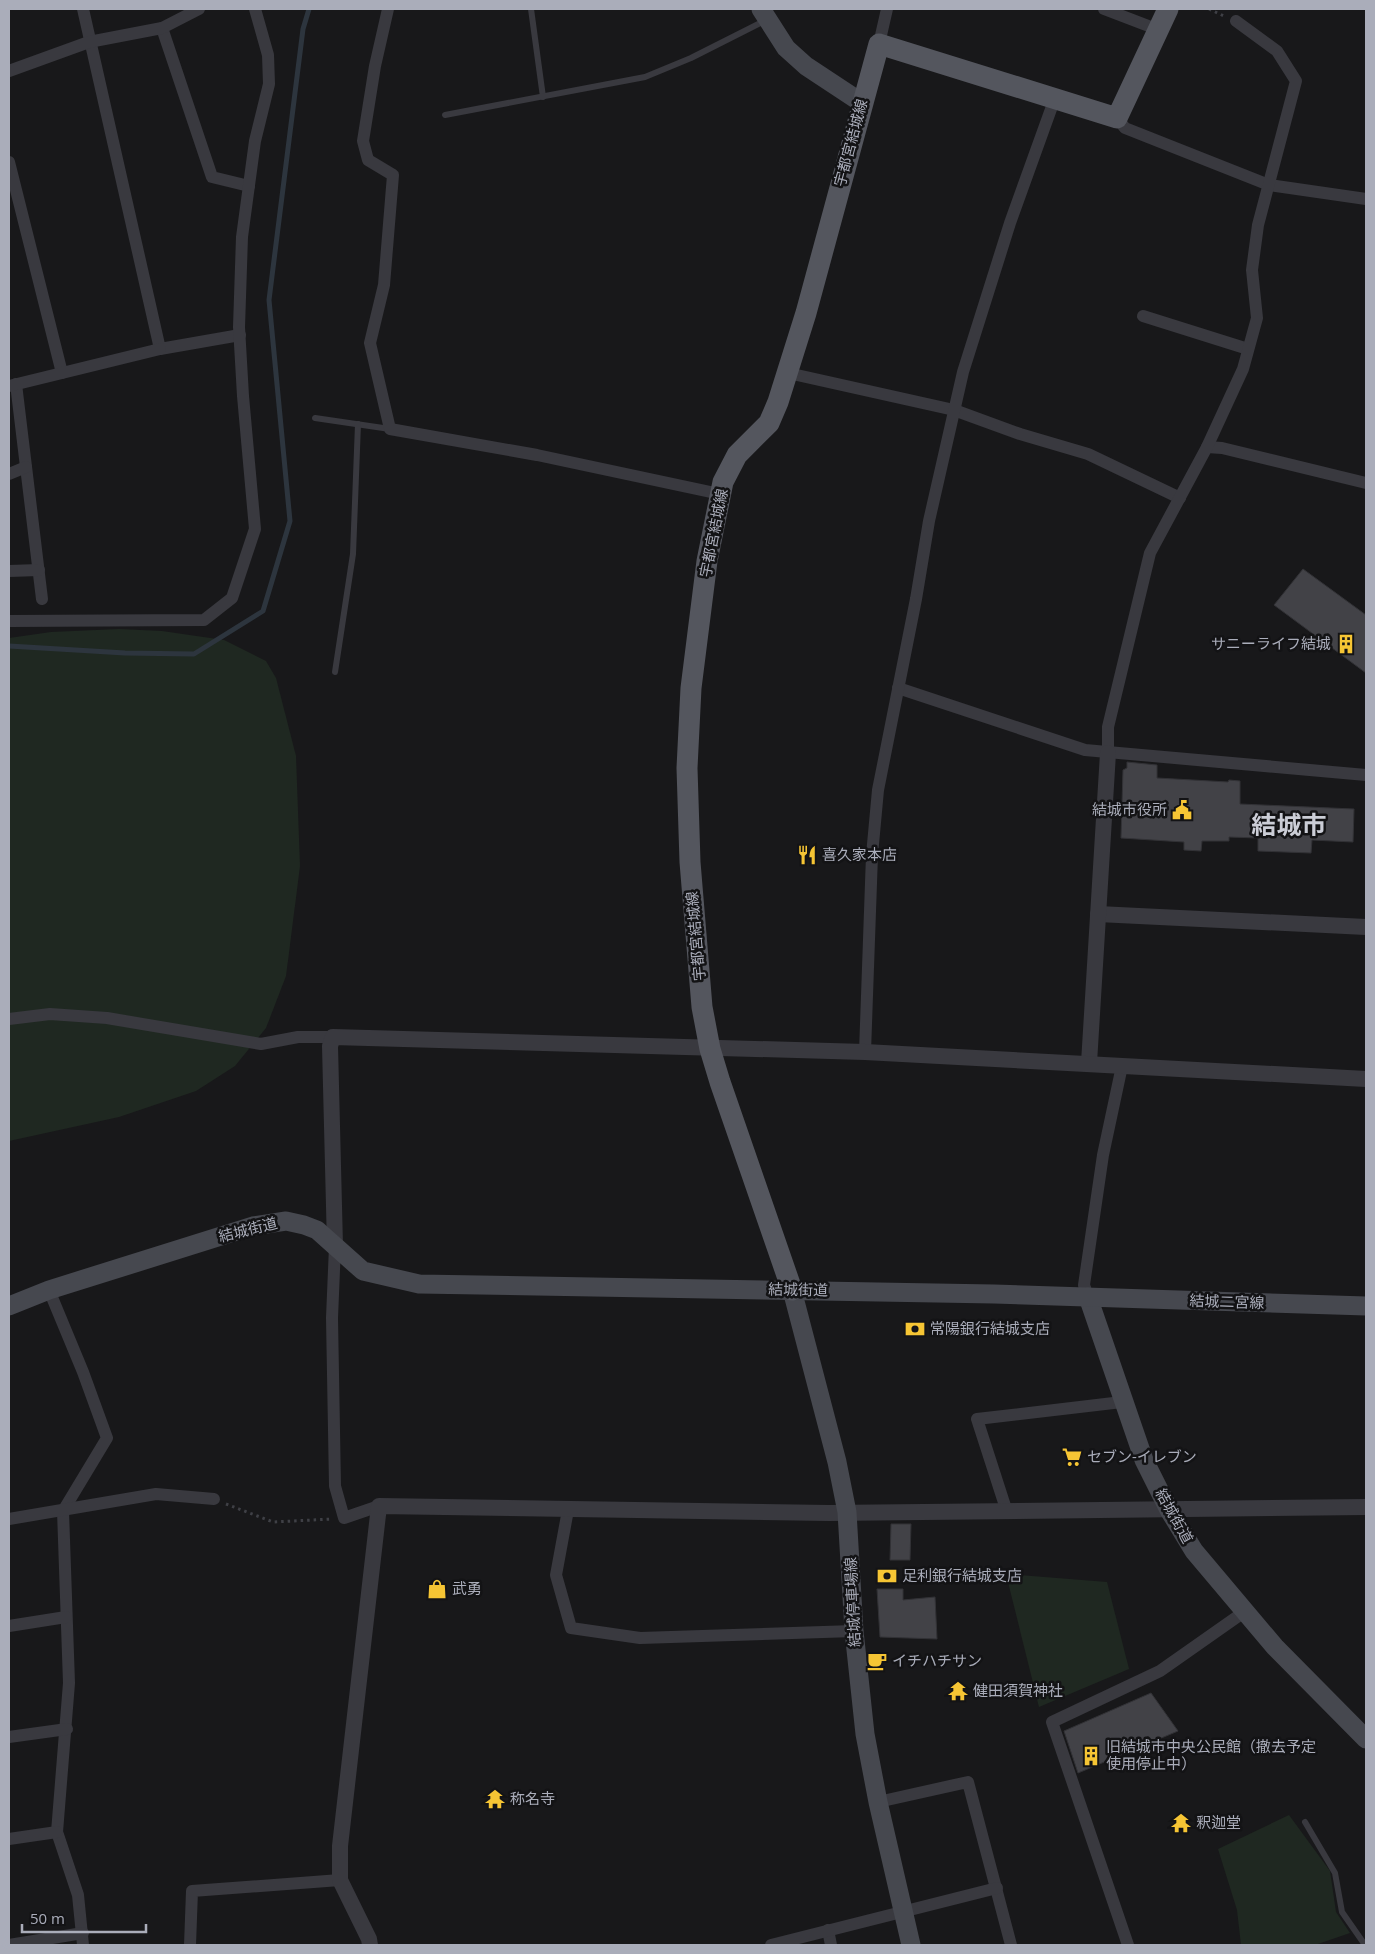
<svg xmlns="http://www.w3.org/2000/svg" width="1375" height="1954" viewBox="0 0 1375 1954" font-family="'Open Sans','Noto Sans JP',sans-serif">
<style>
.green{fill:#1f2821}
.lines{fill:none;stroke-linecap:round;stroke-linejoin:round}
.stream{stroke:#2d353e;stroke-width:5}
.building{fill:#424247;stroke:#323236}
.path{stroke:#3f4046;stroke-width:3;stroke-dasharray:2.5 4;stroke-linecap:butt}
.service{stroke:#39393f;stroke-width:6}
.minor{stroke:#39393f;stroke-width:12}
.tertiary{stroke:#39393f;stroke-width:16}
.secondary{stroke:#46484f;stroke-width:19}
.primary{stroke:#54565e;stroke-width:21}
.labels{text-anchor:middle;stroke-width:5;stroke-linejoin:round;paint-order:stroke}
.street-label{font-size:15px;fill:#aaadba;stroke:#131315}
.poi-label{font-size:15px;fill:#aaadba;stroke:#131315;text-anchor:start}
.town-label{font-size:25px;font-weight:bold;fill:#cbcdd6;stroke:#131315}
</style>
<rect width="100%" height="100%" fill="#18181a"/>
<g class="green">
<polygon points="119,629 162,631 224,640 266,661 276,678 296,756 300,866 286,976 266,1028 235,1066 196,1091 119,1117 9,1141 9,638 51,632"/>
<polygon points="1006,1574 1107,1582 1129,1669 1039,1707"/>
<polygon points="1289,1815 1330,1871 1336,1912 1350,1933 1315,1945 1241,1945 1237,1910 1218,1849"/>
</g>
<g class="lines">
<polyline class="stream" points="9,646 125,653 194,654 263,611 290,521 269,300 303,29 309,9"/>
</g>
<g class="building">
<polygon points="1303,569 1366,615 1366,673 1274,605"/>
<polygon points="1127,762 1157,765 1157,778 1228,782 1229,780 1240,781 1240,804 1354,809 1353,842 1312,840 1311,853 1258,851 1258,838 1229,837 1229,841 1202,841 1201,851 1184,850 1184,842 1121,838 1123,770 1127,768"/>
<polygon points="891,1524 911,1524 910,1560 890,1560"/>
<polygon points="877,1589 903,1589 903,1600 935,1597 937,1639 880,1637"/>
<polygon points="1151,1693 1178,1731 1078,1773 1064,1731"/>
</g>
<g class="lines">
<g class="path">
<polyline points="1209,9 1224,16"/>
<polyline points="226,1504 273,1522 332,1519"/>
</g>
<g class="service">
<polyline points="531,9 543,97"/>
<polyline points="445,115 645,77 691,58 766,20"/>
<polyline points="315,418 390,429"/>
<polyline points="335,672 353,554 358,424"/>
<polyline points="1305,1822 1335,1873 1342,1912 1365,1945"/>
</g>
<g class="minor">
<polyline points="83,9 160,349 240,335"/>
<polyline points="388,9 375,66 363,141 368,160 393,175 384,285 370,343 390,429 537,455 720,494"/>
<polyline points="1104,9 1159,30"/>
<polyline points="162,28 212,177 249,186"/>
<polyline points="879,44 887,9"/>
<polyline points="9,71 89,42 162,28 199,9"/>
<polyline points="1117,118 1125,128 1269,185 1366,199"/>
<polyline points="9,162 62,373"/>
<polyline points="1143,316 1248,349"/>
<polyline points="788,373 954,410 1020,434 1088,454 1180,498"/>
<polyline points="16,384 42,599"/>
<polyline points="9,386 160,349"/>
<polyline points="1207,447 1222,448 1366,483"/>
<polyline points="9,474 26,467"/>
<polyline points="9,571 39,570"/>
<polyline points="9,621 204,620 232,598 255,529 243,396 239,327 242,237 255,141 269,84 268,55 255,9"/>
<polyline points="898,688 1085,750 1366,775"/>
<polyline points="1108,753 1108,727 1150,553 1207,447 1243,369 1257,318 1252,270 1258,225 1296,81 1277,51 1236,21"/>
<polyline points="9,1019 50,1014 107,1018 261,1044 298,1037 333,1037"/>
<polyline points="865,1052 872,855 878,790 916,599 929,521 963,372 1010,223 1055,98"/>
<polyline points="335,1246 332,1318 335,1486 344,1518 379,1506"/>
<polyline points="49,1290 83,1372 107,1438 63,1511 69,1683 57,1832 78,1895 83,1945"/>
<polyline points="1088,1297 1084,1285 1103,1155 1122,1066"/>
<polyline points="568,1510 556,1575 571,1628 640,1638 854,1631"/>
<polyline points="1007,1512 977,1419 1122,1402"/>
<polyline points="9,1519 156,1494 214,1499"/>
<polyline points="9,1626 66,1617"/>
<polyline points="9,1737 67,1729"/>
<polyline points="878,1802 968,1782 1011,1945"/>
<polyline points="9,1839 57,1832"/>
<polyline points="828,1930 831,1945"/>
<polyline points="9,1945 83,1933"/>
<polyline points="190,1945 192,1891 340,1880"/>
<polyline points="771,1945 997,1888"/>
<polyline points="1128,1945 1052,1722 1160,1671 1244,1612"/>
</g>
<g class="tertiary">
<polyline points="1098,914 1366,927"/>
<polyline points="1089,1063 1108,753"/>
<polyline points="335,1246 330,1046 333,1037 865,1052 1366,1079"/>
<polyline points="370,1945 369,1939 340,1880 340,1846 379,1506 829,1513 1366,1507"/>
</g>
<g class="secondary">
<polyline points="761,9 786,48 806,66 862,103"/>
<polyline points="792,1290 837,1462 847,1512 854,1631 865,1734 878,1802 911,1945"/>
<polyline points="1088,1297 1144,1460 1169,1510 1194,1551 1275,1647 1366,1739"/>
<polyline points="9,1306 49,1290 253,1226 286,1221 304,1225 317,1230 363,1271 419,1284 994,1294 1366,1306"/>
</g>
<polyline class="primary" points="792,1290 720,1082 710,1049 702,1007 690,862 687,768 691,688 707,561 723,482 737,455 769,423 778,402 806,313 879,44 1117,118 1168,9"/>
</g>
<defs>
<symbol id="building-bare" viewBox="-9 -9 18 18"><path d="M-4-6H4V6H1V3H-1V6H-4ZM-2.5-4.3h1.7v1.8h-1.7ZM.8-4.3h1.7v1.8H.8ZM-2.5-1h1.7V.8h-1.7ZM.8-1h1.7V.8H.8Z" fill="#f6c534" stroke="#131315" stroke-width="2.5" paint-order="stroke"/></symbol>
<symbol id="civic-bare" viewBox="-9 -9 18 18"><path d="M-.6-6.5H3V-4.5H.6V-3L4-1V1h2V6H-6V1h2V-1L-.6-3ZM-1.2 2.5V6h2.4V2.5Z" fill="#f6c534" stroke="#131315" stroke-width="2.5" paint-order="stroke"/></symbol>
<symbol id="restaurant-bare" viewBox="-9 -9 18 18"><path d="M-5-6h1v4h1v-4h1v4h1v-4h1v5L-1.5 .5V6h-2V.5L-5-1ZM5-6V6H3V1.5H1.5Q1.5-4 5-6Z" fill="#f6c534" stroke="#131315" stroke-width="2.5" paint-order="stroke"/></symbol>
<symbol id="bank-bare" viewBox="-9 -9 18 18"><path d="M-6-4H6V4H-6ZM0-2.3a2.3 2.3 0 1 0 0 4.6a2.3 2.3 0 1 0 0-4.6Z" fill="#f6c534" stroke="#131315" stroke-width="2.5" paint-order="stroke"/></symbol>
<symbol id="supermarket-bare" viewBox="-9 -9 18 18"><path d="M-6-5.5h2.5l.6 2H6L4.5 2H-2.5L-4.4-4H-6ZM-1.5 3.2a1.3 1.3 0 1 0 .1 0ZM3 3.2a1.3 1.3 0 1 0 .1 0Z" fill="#f6c534" stroke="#131315" stroke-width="2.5" paint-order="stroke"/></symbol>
<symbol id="shop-bare" viewBox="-9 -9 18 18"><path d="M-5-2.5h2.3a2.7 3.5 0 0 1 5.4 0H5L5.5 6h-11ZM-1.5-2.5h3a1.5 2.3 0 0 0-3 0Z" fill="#f6c534" stroke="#131315" stroke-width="2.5" paint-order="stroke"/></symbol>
<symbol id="cafe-bare" viewBox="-9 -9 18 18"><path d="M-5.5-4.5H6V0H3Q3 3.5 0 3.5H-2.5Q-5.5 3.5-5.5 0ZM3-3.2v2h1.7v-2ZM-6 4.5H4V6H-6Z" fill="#f6c534" stroke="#131315" stroke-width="2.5" paint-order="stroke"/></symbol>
<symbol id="temple-bare" viewBox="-9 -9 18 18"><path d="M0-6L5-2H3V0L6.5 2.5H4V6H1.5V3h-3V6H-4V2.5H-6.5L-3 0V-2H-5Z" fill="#f6c534" stroke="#131315" stroke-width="2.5" paint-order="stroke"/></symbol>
</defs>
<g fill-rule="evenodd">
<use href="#building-bare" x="1332" y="630" width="28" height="28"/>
<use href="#civic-bare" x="1168" y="796" width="28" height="28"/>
<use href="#restaurant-bare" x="793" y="841" width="28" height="28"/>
<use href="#bank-bare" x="901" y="1315" width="28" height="28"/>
<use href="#supermarket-bare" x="1058" y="1443" width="28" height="28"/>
<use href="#bank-bare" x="873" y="1562" width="28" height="28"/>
<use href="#shop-bare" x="423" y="1575" width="28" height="28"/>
<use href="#cafe-bare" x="863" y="1647" width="28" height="28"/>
<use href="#temple-bare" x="944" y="1677" width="28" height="28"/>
<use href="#building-bare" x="1077" y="1742" width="28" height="28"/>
<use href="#temple-bare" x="481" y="1785" width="28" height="28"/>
<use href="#temple-bare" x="1167" y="1809" width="28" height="28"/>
</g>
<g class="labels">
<g class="street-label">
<text transform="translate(851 143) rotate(-75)" y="5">宇都宮結城線</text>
<text transform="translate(714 533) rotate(-79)" y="5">宇都宮結城線</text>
<text transform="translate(696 936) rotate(-95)" y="5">宇都宮結城線</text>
<text transform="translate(248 1230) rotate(-14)" y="5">結城街道</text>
<text transform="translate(798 1290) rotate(1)" y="5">結城街道</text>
<text transform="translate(1227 1302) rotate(2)" y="5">結城二宮線</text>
<text transform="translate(1174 1516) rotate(61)" y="5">結城街道</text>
<text transform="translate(853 1602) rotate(-93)" y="5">結城停車場線</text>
</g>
<g class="poi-label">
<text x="1331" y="649" text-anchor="end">サニーライフ結城</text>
<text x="1167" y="815" text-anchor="end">結城市役所</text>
<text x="822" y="860">喜久家本店</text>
<text x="930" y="1334">常陽銀行結城支店</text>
<text x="1087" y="1462">セブン-イレブン</text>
<text x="902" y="1581">足利銀行結城支店</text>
<text x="452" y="1594">武勇</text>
<text x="892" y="1666">イチハチサン</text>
<text x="973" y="1696">健田須賀神社</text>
<text x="1106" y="1752">旧結城市中央公民館（撤去予定<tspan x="1106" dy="17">使用停止中）</tspan></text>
<text x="510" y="1804">称名寺</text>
<text x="1196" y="1828">釈迦堂</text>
</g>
<g class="town-label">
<text x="1289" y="834">結城市</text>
</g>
</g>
<rect width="1375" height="1954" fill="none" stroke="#aaadba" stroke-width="20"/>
<path d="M22 1924v8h124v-8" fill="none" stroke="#aaadba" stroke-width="2.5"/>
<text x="30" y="1924" font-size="15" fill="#aaadba" stroke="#131315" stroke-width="4" paint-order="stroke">50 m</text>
</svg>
